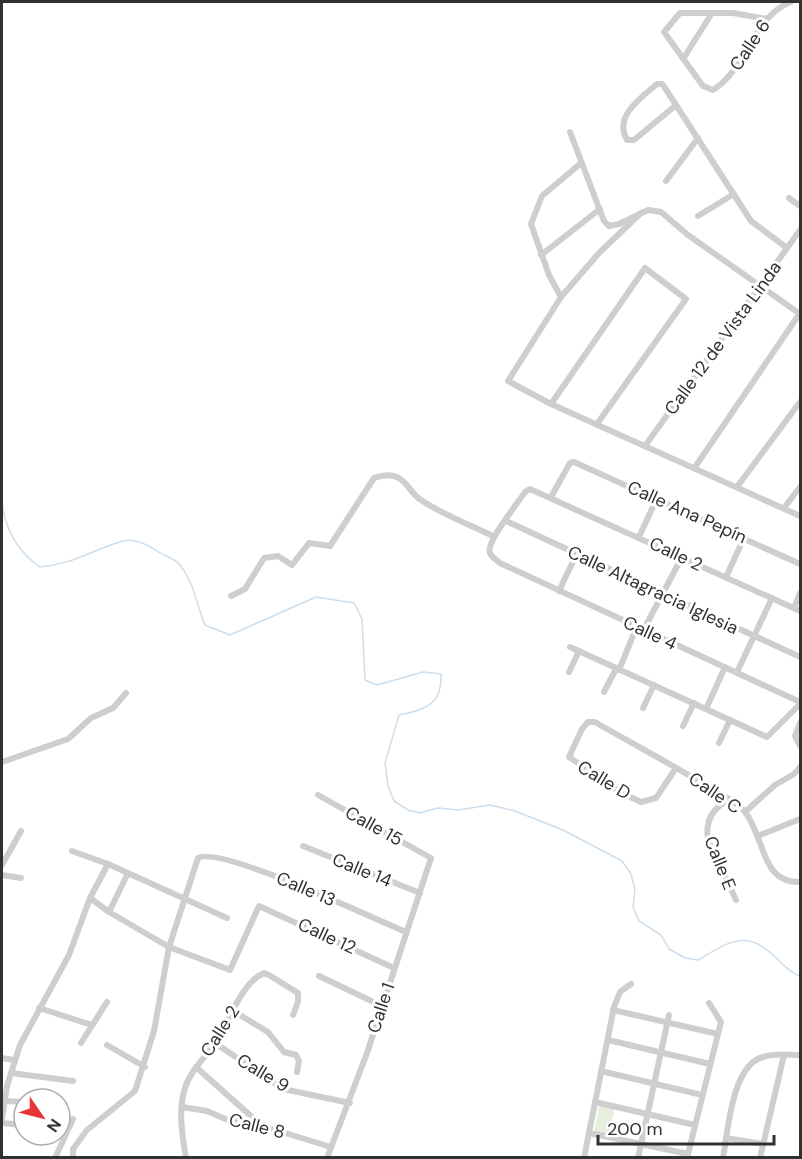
<svg xmlns="http://www.w3.org/2000/svg" width="802" height="1159" viewBox="0 0 802 1159" font-family="'DM Sans',sans-serif">
<style>
.green{fill:#e6eedf}
.lines{fill:none;stroke-linecap:round;stroke-linejoin:round}
.stream{stroke:#ccdeed;stroke-width:1.5}
.minor{stroke:#cecece;stroke-width:6}
.labels{text-anchor:middle;stroke-width:6;stroke-linejoin:round;paint-order:stroke}
.street-label{font-size:18px;fill:#313131;stroke:#fff}
</style>
<rect width="100%" height="100%" fill="#fff"/>
<polygon class="green" points="599,1105 615,1107 609,1135 594,1133"/>
<g class="lines">
<g class="stream">
<polyline points="2,469 2,484"/>
<path d="M2,502C5,529 17,551 40,567C74,564 92,550 123,541C135,538 147,544 157,551C163,555 172,558 177,562C193,577 197,606 205,625L230,635L316,597L354,603L362,619L365,680L377,685L423,672L441,674C442,705 426,709 399,715L385,763L388,786L394,801L408,810L420,813L438,808L458,810L490,805L515,811L563,830L622,861L631,874L635,890L633,907L639,921L661,935L669,949L685,958L698,960C727,943 746,928 774,956C784,965 788,971 800,976"/>
</g>
<g class="minor">
<path d="M767,19L733,13H680L664,32L703,86L713,90C748,68 753,16 791,2"/>
<polyline points="683,59 712,13"/>
<path d="M676,105L634,140H627C613,116 642,97 657,84H662L665,88L751,221L787,248"/>
<polyline points="570,132 604,221 609,226 619,224 648,210 661,212 688,235 800,314"/>
<polyline points="666,181 698,138"/>
<polyline points="789,198 800,206"/>
<polyline points="641,213 599,253 561,297 508,381 551,404 800,516"/>
<polyline points="698,216 734,194"/>
<polyline points="541,255 600,209"/>
<polyline points="561,297 549,275 531,224 542,196 581,163"/>
<polyline points="551,404 645,268 686,299 597,424"/>
<polyline points="645,446 800,230"/>
<polyline points="695,467 800,313"/>
<polyline points="737,487 800,402"/>
<polyline points="551,497 570,463 574,462 800,564"/>
<polyline points="784,508 800,487"/>
<polyline points="506,521 800,657"/>
<polyline points="639,537 657,498"/>
<polyline points="726,577 744,538"/>
<polyline points="559,591 576,555"/>
<path d="M231,596L245,589L264,558L278,556L292,565L309,543L330,546L374,478C382,475 390,474 397,477C408,482 411,494 421,500C443,515 469,524 493,536"/>
<polyline points="794,608 800,593"/>
<path d="M800,611L530,489L525,492C518,503 485,543 490,553C491,557 497,560 500,563L800,702"/>
<polyline points="644,629 682,557"/>
<polyline points="570,647 767,737 800,704"/>
<polyline points="619,670 637,626"/>
<polyline points="569,672 579,651"/>
<polyline points="737,672 772,598"/>
<polyline points="604,692 616,669"/>
<polyline points="643,708 654,685"/>
<polyline points="706,709 725,667"/>
<polyline points="800,723 795,736 800,746"/>
<polyline points="683,726 694,703"/>
<polyline points="719,743 730,720"/>
<polyline points="2,762 68,739 91,718 113,708 126,693"/>
<path d="M676,768L656,798L641,802L620,792L569,757L582,729L588,722H595C633,744 671,764 707,786C720,794 736,801 745,812C765,837 761,884 800,882"/>
<polyline points="318,795 431,858 367,1053 327,1158"/>
<path d="M729,800C712,808 705,821 708,840L736,900"/>
<polyline points="745,812 775,785 794,774 800,767"/>
<polyline points="758,836 800,819"/>
<polyline points="303,846 420,893"/>
<polyline points="72,851 108,864 227,918"/>
<polyline points="2,865 21,831"/>
<polyline points="128,873 109,912 169,947 230,970 259,906 394,968"/>
<polyline points="2,875 21,878"/>
<polyline points="90,898 109,912"/>
<polyline points="319,976 382,1006"/>
<polyline points="39,1008 92,1025"/>
<polyline points="232,1010 268,1032 284,1052 296,1055 299,1061 297,1072"/>
<polyline points="613,1010 718,1034"/>
<polyline points="608,1040 710,1064"/>
<polyline points="81,1043 107,1002"/>
<polyline points="215,1043 283,1089 350,1103"/>
<polyline points="107,1045 145,1067"/>
<polyline points="2,1058 14,1060"/>
<polyline points="196,1067 262,1126"/>
<polyline points="601,1071 702,1095"/>
<polyline points="11,1073 73,1081"/>
<polyline points="5,1101 24,1102"/>
<polyline points="595,1102 695,1125"/>
<polyline points="182,1107 207,1111 230,1121 262,1126 331,1147"/>
<polyline points="2,1119 7,1086 20,1045 69,955 90,898 108,864"/>
<polyline points="2,1123 24,1125"/>
<polyline points="589,1133 688,1154"/>
<polyline points="726,1138 763,1144"/>
<polyline points="55,1158 73,1119"/>
<path d="M73,1158V1149L87,1130L135,1091L154,1031L169,947L198,858C220,845 376,920 406,932"/>
<path d="M186,1158C182,1135 178,1110 185,1088C190,1071 204,1059 214,1045C228,1026 240,983 264,973L269,975L298,993V1002L293,1015"/>
<polyline points="584,1158 614,1007 620,992 631,984"/>
<polyline points="638,1158 669,1015"/>
<polyline points="687,1158 721,1022 709,1003"/>
<path d="M723,1158C728,1130 732,1065 763,1057C774,1053 789,1055 800,1055"/>
<polyline points="760,1158 784,1055"/>
</g>
</g>
<g class="labels">
<g class="street-label">
<text transform="translate(750 45) rotate(-56)" y="6">Calle 6</text>
<text transform="translate(723 338) rotate(-54)" y="6">Calle 12 de Vista Linda</text>
<text transform="translate(687 512) rotate(24)" y="6">Calle Ana Pepín</text>
<text transform="translate(676 554) rotate(25)" y="6">Calle 2</text>
<text transform="translate(653 590) rotate(25)" y="6">Calle Altagracia Iglesia</text>
<text transform="translate(650 633) rotate(25)" y="6">Calle 4</text>
<text transform="translate(604 780) rotate(31)" y="6">Calle D</text>
<text transform="translate(715 793) rotate(34)" y="6">Calle C</text>
<text transform="translate(374 826) rotate(29)" y="6">Calle 15</text>
<text transform="translate(720 863) rotate(68)" y="6">Calle E</text>
<text transform="translate(362 870) rotate(22)" y="6">Calle 14</text>
<text transform="translate(306 889) rotate(23)" y="6">Calle 13</text>
<text transform="translate(327 936) rotate(25)" y="6">Calle 12</text>
<text transform="translate(381 1008) rotate(-72)" y="6">Calle 1</text>
<text transform="translate(220 1031) rotate(-58)" y="6">Calle 2</text>
<text transform="translate(263 1073) rotate(31)" y="6">Calle 9</text>
<text transform="translate(257 1126) rotate(14)" y="6">Calle 8</text>
</g>
</g>
<rect width="802" height="1159" fill="none" stroke="#313131" stroke-width="6"/>
<g transform="translate(42 1117) rotate(125)"><circle r="28" fill="#ffffff" stroke="#adadad" stroke-width="1.5"/>
<path d="M0-4.5L10 22L0 15L-10 22Z" fill="#e73434"/>
<text y="-9" font-size="16" font-weight="bold" text-anchor="middle" fill="#313131">N</text>
</g>
<path d="M598 1135v9h176v-9" fill="none" stroke="#313131" stroke-width="3"/>
<text x="607" y="1135" font-size="18" fill="#313131" stroke="#ffffff" stroke-width="4.5" paint-order="stroke">200 m</text>
</svg>
